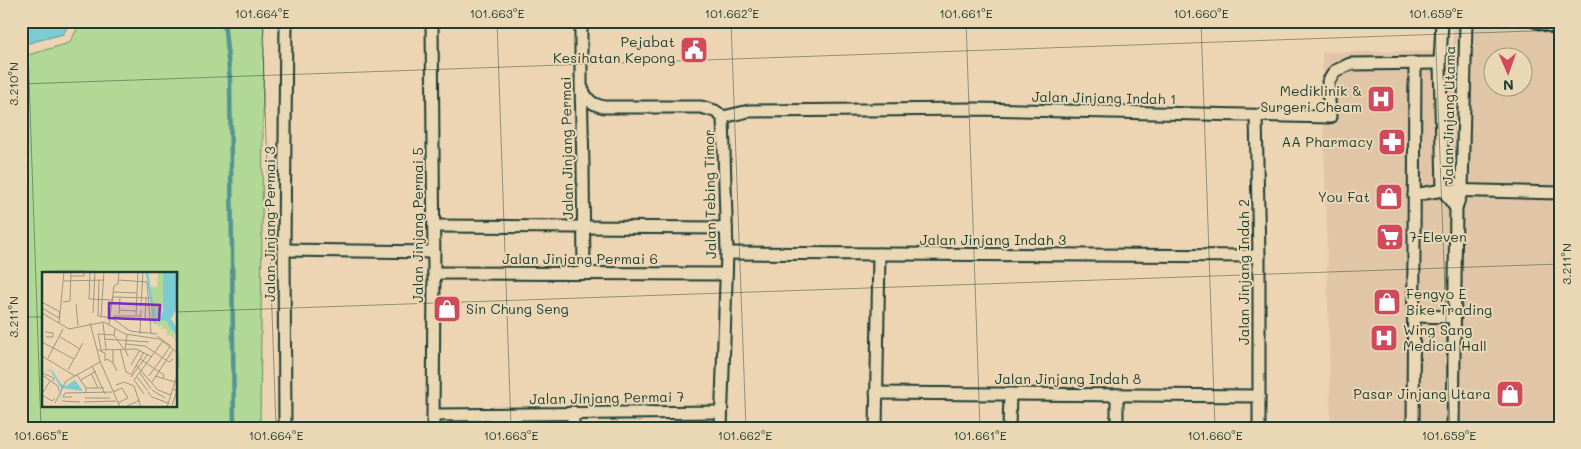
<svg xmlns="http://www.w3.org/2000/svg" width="1581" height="449" viewBox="0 0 1581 449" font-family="Mali,sans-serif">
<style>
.built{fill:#e0c6a7;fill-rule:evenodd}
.green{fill:#b1d894;stroke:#688a64;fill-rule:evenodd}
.water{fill:#7bccd3;stroke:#569393}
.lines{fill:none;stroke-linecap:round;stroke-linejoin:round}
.stream{stroke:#569393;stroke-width:4.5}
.street-casing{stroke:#1f3d34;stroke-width:15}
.street{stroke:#ead8b5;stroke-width:11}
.ticks{fill:none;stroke:#1f3d34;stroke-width:1;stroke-opacity:0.45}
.labels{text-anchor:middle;stroke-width:4;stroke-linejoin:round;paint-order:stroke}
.poi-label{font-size:14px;fill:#1f3d34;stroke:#ead8b5;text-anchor:end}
.street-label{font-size:14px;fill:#1f3d34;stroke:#ead8b5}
.inset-river{fill:none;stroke:#7bccd3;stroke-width:2.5}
.inset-road{fill:none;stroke:#9b9880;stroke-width:1}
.view{fill:#7b2cbf;fill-opacity:0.15;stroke:#7b2cbf;stroke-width:2.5}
.inset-edge{fill:none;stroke:#1f3d34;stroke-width:2.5}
.neatline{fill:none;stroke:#1f3d34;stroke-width:2}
.ticks-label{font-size:12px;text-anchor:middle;fill:#1f3d34}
</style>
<rect width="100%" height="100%" fill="#edd5b3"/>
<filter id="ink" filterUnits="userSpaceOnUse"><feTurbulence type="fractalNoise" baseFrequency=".02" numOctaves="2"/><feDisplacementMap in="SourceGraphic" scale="10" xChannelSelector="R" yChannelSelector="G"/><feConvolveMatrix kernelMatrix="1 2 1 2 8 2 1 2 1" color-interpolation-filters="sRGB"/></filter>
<g filter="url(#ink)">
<path class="built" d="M1453,21H1560V428H1331L1322,52L1453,51ZM1494,58H1524V88H1494Z"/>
<path class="green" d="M82,21H264L260,428H21V57L69,43ZM44,273H176V405H44Z"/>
<polygon class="water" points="21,21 71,21 63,34 21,45"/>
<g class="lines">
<polyline class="stream" points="224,21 230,79 234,428"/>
<defs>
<g id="street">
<polyline points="432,21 434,273 433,428"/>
<polyline points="581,21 581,84 583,167 584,273"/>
<polyline points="1442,21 1440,63 1443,190 1456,208"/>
<polyline points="1534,21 1560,29"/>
<path d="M582,88C587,100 591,104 604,107H701L715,111L723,117"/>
<polyline points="1256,116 1259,256 1259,428"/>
<polyline points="723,117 749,111 975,109 1330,117 1328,82 1335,71 1350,64 1440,63"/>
<polyline points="1414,195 1443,190 1560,193"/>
<polyline points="434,226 726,228"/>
<polyline points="284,250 434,252"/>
<polyline points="727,253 1259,256"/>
<polyline points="434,273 726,274"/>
<polyline points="1414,316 1455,317"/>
<polyline points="876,393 1259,396"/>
<polyline points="433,415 721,412"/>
<polyline points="285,428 284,250 286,21"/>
<polyline points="573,428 573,412"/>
<polyline points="721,428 727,253 723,117"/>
<polyline points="876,428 879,254"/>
<polyline points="1009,428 1010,394"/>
<polyline points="1117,428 1117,395"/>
<polyline points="1413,428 1415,63"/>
<polyline points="1453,428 1456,208 1462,190 1466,21"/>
</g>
</defs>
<use href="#street" class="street-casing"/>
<use href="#street" class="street"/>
</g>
</g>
<path class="ticks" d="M27,21L41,428M262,21L276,428M497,21L511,428M731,21L746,428M966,21L980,428M1201,21L1215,428M1435,21L1450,428M21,84L1560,30M176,312L1560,264M21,317H44"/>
<defs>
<symbol id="civic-square" viewBox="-11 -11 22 22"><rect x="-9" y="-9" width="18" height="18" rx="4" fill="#d1495b" stroke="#ead8b5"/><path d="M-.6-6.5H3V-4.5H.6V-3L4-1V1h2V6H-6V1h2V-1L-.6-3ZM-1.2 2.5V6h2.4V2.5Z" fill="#fff"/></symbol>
<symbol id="hospital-square" viewBox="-11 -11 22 22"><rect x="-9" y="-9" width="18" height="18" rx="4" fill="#d1495b" stroke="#ead8b5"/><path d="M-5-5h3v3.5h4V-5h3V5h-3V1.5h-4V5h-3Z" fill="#fff"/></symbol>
<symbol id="pharmacy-square" viewBox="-11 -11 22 22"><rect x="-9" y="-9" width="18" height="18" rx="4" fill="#d1495b" stroke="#ead8b5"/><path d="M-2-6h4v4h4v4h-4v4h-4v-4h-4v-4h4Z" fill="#fff"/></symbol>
<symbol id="shop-square" viewBox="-11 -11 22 22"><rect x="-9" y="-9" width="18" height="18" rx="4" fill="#d1495b" stroke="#ead8b5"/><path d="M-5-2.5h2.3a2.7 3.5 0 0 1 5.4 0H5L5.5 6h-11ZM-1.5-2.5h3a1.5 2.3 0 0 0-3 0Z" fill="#fff"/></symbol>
<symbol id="supermarket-square" viewBox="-11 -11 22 22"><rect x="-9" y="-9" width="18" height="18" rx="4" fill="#d1495b" stroke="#ead8b5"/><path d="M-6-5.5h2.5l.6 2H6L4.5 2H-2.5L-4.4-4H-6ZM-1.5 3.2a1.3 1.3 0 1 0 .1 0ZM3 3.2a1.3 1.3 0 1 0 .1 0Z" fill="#fff"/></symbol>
</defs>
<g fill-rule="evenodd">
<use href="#civic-square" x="678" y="34" width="32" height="32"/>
<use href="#hospital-square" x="1365" y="83" width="32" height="32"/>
<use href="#pharmacy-square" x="1376" y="126" width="32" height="32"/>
<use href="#shop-square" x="1373" y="181" width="32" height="32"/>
<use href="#supermarket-square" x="1374" y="221" width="32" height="32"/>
<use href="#shop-square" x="1371" y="286" width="32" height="32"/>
<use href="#shop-square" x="431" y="293" width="32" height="32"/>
<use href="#hospital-square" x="1368" y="322" width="32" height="32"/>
<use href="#shop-square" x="1494" y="378" width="32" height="32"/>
</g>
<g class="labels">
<g class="poi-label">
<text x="675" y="47">Pejabat<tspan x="675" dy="16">Kesihatan Kepong</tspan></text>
<text x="1362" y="96">Mediklinik &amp;<tspan x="1362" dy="16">Surgeri Cheam</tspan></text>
<text x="1373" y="147">AA Pharmacy</text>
<text x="1370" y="202">You Fat</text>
<text x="1409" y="242" text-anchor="start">7-Eleven</text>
<text x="1406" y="299" text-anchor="start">Fengyo E<tspan x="1406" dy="16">Bike Trading</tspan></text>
<text x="466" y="314" text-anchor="start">Sin Chung Seng</text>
<text x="1403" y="335" text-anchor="start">Wing Sang<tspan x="1403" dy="16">Medical Hall</tspan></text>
<text x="1491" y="399">Pasar Jinjang Utara</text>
</g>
<g class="street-label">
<text transform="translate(1104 98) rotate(1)" y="5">Jalan Jinjang Indah 1</text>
<text transform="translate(1449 115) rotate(-89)" y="5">Jalan Jinjang Utama</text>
<text transform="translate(567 148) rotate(-91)" y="5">Jalan Jinjang Permai</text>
<text transform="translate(710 194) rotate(-91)" y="5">Jalan Tebing Timor</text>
<text transform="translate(270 224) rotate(-90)" y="5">Jalan Jinjang Permai 3</text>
<text transform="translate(418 225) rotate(-90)" y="5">Jalan Jinjang Permai 5</text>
<text x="993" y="245">Jalan Jinjang Indah 3</text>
<text x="580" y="264">Jalan Jinjang Permai 6</text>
<text transform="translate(1244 272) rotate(-90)" y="5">Jalan Jinjang Indah 2</text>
<text x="1068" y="384">Jalan Jinjang Indah 8</text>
<text transform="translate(607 398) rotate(-1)" y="5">Jalan Jinjang Permai 7</text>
</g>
</g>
<g transform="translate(42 272)">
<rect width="135" height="135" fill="#edd5b3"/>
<path d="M116,0H121V31L119,45L109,51V15H115ZM120,48L128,53L135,71L129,63L125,64V57H119L121,53L116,55L114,50Z" fill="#b1d894"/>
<path d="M121,0H135V36L129,47L135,56V65L124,49L114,48L119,45L121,38ZM10,98L19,112L24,114L33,108L41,119L20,116L17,135L19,116L9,99L0,98Z" fill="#7bccd3"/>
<path class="inset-river" d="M105,0L113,52"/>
<path class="inset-road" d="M29,4H42V0M76,8L105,10L109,61M22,9L62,8M72,14L76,12L77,0M71,20L95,21M71,25L109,26M47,27L48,0M47,27L72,28M0,30L18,40M21,30L28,29L29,0M34,32L36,54M99,34L101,0M0,36L17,46L18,40M77,38L94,39M0,41L27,57L62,50L83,62L117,67L135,80M51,41L53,0M77,42L78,25M94,43L96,0M56,44L70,46L88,59L115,62M56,44L57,8M59,44L62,0M71,44H99M103,48L104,26M17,51L22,0M48,51L58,89L78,135M61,51L64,77M67,52L72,14M73,57L72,63L81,76M3,60L11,61V65H4M98,62L99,38M85,63L83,77L86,84M115,64L129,74M18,65L38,77M62,67L107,70M0,70L32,87M84,72L103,74L127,90L131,87M59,77L56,62L72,63M71,77V91L75,99M78,77L84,100L91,103M56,78L94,77L110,85M58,79L63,81V89L65,87L71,91M0,84L33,104M6,86L21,57M98,87L122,103L121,107M89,93L98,78M94,93L116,118L129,123M50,94L63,122M26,98L41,71M0,101L12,106L11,109M49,101L56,116M90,101L102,80M98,101L109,117M0,103L16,114L17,119M35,103L44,116V121M107,104L128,75M113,104L133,110M89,105L106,82M95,105L106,119M39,108L54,99M110,110L131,78M74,113L82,110L92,114L99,135M44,116H62M110,118L123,126M71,120L80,116L86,126L76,131M106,120L110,125L126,131M0,122L8,109M102,122L92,108L121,69M0,123L10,129L13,127M30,125H21L23,121L70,120M43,126H68M20,129L38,130M42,130L74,129M13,131L24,109L58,90M130,133L135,119L131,117M83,135L98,128M125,135L135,104"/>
<path class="view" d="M67,31L118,33L117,48L67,46Z"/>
<rect width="135" height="135" class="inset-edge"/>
</g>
<rect width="1581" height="449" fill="none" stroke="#ead8b5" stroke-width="55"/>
<g transform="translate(1508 72) rotate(178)"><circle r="24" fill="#ead8b5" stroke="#999a81"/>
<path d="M0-4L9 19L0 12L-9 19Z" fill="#d1495b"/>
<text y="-8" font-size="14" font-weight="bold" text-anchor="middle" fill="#1f3d34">N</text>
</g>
<rect x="28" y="28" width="1526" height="394" class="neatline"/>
<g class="ticks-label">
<text x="262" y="18">101.664°E</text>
<text x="497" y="18">101.663°E</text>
<text x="732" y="18">101.662°E</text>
<text x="966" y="18">101.661°E</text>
<text x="1201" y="18">101.660°E</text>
<text x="1436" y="18">101.659°E</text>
<text transform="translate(14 84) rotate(-90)" y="4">3.210°N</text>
<text transform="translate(1567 264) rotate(-90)" y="4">3.211°N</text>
<text transform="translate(14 317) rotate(-90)" y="4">3.211°N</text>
<text x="41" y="440">101.665°E</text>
<text x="276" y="440">101.664°E</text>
<text x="511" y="440">101.663°E</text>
<text x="745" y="440">101.662°E</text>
<text x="980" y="440">101.661°E</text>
<text x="1215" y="440">101.660°E</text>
<text x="1449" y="440">101.659°E</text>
</g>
</svg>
